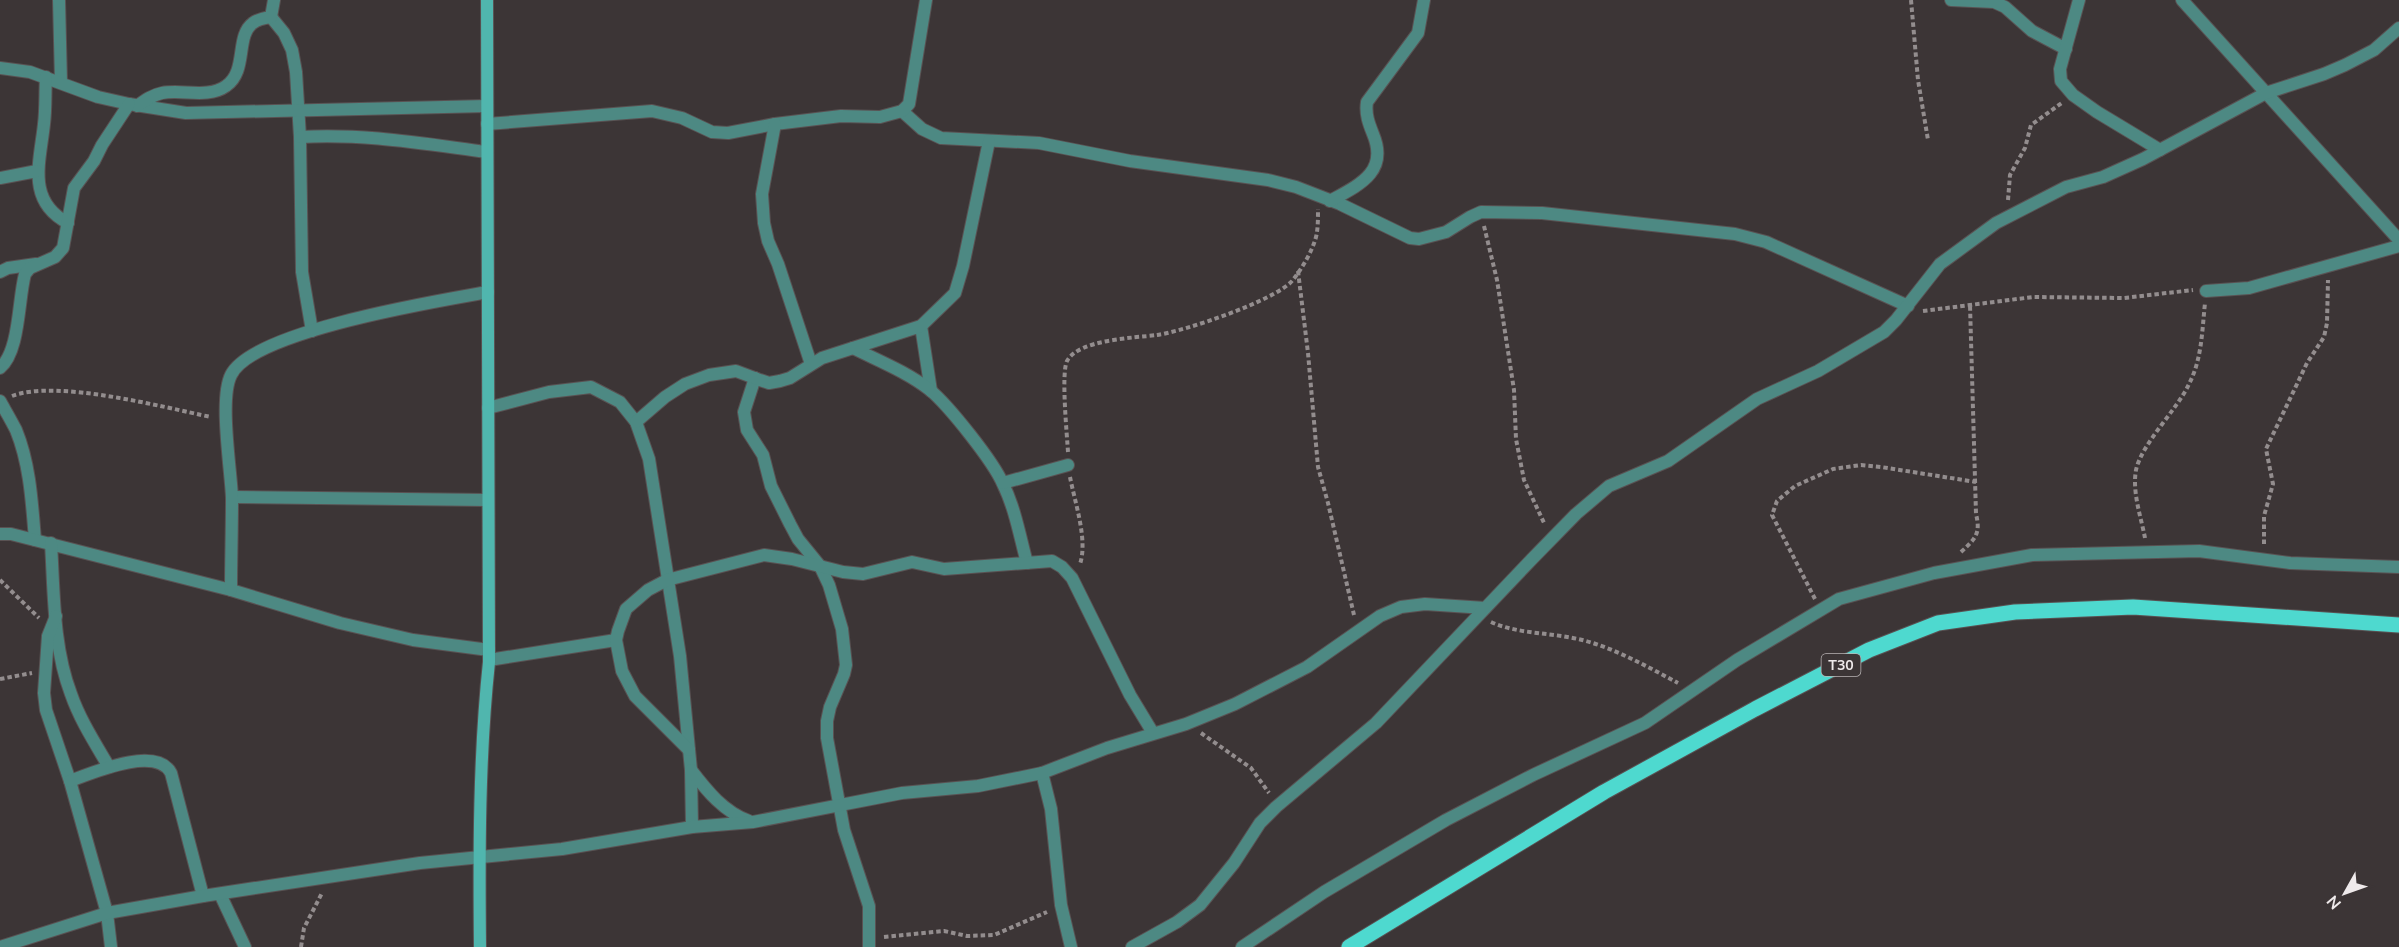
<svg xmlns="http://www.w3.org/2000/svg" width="2399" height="947" viewBox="0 0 2399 947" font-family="Mulish,sans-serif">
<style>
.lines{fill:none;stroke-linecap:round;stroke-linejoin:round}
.street-casing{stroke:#595253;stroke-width:14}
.secondary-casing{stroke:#595253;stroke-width:14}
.primary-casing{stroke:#595253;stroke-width:17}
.path{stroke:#938d8e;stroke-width:4;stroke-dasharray:4.5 3;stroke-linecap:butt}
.street{stroke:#4d8983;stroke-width:12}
.secondary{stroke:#50b6ae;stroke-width:12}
.primary{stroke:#4ed9cf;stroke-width:15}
.labels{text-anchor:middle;stroke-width:4.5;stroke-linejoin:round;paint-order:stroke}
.shield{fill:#3c3536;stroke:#b9b4b5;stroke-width:1.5}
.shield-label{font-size:14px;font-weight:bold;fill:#efeaeb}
</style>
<rect width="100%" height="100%" fill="#3c3536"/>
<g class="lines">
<defs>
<g id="street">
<polyline points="59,0 61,82"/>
<polyline points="1951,0 1994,2 2005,7 2032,31 2066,49"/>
<polyline points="2079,0 2060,69 2061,81 2073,95 2097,112 2160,150"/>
<polyline points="2182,0 2399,240"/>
<polyline points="271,17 284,33 292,50 296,72 300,137 302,272 312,331"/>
<polyline points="0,68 30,72 98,97 129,104 186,113 487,106"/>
<path d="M46,77C45,93 46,108 44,124C40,162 26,201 68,223"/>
<path d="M137,106C145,100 152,95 162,93C182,89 208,99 226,86C248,71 235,36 253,23C258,19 265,18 271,17L274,0"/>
<polyline points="902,111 922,129 941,138 1039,143 1130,161 1268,180 1296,187 1340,204 1410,238 1419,239 1446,232 1470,217 1481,212 1542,213 1735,234 1766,242 1908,306"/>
<polyline points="487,124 652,111 682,118 712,132 728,133 775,124 841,116 880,117 902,111 909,104 926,0"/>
<polyline points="775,124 762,194 764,223 768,241 778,264 811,364"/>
<path d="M300,137C363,133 425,144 487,152"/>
<polyline points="0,178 37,171"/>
<path d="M1330,201C1359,185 1389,172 1373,134C1369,124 1365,114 1367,102L1418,33L1424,0"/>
<polyline points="0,272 8,268 36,264"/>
<polyline points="2206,291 2249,288 2399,246"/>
<polyline points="921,326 931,391"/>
<path d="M853,348C879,361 907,372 930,390C949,406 993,461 1003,484C1015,508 1020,537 1027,563"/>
<path d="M0,368C20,351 18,300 25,274L30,268L55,257L63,248L74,188L94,161L102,145L129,104"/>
<polyline points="755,378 744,412 747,430 763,455 771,486 790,524 798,539 820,566 829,585 842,629 846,665 844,674 830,707 827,721 827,738 844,830 869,906 869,947"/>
<path d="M0,401C5,410 11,420 16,430C30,464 32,503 35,540"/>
<polyline points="488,408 549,392 591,387 620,402 636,422 649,459 680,656 691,770 692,827"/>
<polyline points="636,422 665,397 685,384 709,375 736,371 760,380 769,383 780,381 790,378 822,358 921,326 955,293 963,266 989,141"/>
<polyline points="1003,483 1068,465"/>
<polyline points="232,497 488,500"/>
<polyline points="0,534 11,534 231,590 340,623 413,640 489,650"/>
<path d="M51,543C54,592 53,647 71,694C80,720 95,743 109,767"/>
<path d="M231,590C231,559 232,529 232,498C231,470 219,399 231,375C252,331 438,301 488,292"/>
<polyline points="56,616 48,636 44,693 46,710 70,781 107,913 111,947"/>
<polyline points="489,660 616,640"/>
<polyline points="689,750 635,696 622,671 616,640 618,631 626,609 648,590 667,580 764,555 792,559 843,572 863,574 912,562 944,569 1052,561 1062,567 1072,578 1130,695 1153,733"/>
<path d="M691,770C707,791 724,812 749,821"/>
<polyline points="1042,773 1051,809 1061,905 1071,947"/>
<path d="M70,781C92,773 156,745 171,773L203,896"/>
<polyline points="220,894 245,947"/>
<polyline points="0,947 107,913 203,896 420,863 562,849 692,827 753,822 902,793 978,786 1042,773 1107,748 1186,724 1235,704 1307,667 1380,616 1401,607 1425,604 1485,608"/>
<polyline points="1132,947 1177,922 1200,905 1234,863 1260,823 1276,807 1376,723 1532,559 1576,514 1609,486 1668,461 1757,399 1818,371 1884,332 1896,320 1940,264 1996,223 2066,187 2103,177 2143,159 2266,93 2324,74 2345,65 2374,50 2399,28"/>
<polyline points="1242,947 1324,892 1446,820 1533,775 1645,723 1737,660 1839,599 1934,573 2032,555 2199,551 2290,563 2399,567"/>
</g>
<path id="secondary" d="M480,947C479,852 479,756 489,662L487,0"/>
<polyline id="primary" points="1349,947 1604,792 1755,709 1869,650 1938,623 2015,612 2133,607 2399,625"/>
</defs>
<use href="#street" class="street-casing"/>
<use href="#secondary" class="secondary-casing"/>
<use href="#primary" class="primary-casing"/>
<g class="path">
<polyline points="1911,0 1918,80 1928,140"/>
<polyline points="2008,200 2010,175 2025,148 2031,125 2063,102"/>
<polyline points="1484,226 1497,280 1514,390 1516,439 1524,480 1545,525"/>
<polyline points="1298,271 1308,353 1318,467 1328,503 1354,615"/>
<polyline points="1923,311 2033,297 2124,298 2193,290"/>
<path d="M12,396C57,379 162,407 211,417"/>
<path d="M1068,452C1067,435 1061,373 1067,361C1079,339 1135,338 1157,335C1185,331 1274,301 1292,281C1302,269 1315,247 1317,232C1318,225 1318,217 1318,209"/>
<path d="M1070,477C1075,503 1088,540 1080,564"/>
<path d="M2145,538C2141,517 2132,492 2136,470C2142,443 2177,410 2189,384C2202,359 2202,331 2205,303"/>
<polyline points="2264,544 2264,516 2273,484 2266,449 2307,363 2324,337 2327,323 2328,280"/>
<path d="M1961,552C1975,539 1981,534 1976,514L1970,305"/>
<polyline points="0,580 39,618"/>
<polyline points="1815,599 1772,515 1777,501 1795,486 1833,469 1861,465 1881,467 1976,482"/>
<path d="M1491,622C1520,635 1554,632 1586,641C1618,650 1648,667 1678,683"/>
<polyline points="0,679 32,673"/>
<polyline points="1201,733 1251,768 1269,793"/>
<polyline points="884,937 944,931 967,936 994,935 1047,912"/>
<polyline points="301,947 304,928 322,893"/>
</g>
<use href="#street" class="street"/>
<use href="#secondary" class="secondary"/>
<use href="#primary" class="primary"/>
</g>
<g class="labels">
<rect class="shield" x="1821.5" y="654" width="39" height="22" rx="4.5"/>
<g class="shield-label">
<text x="1841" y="670">T30</text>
</g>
</g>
<g transform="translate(2345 893) rotate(230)" stroke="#3c3536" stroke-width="4.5" paint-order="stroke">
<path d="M0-4.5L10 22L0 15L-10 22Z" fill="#efeaeb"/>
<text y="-9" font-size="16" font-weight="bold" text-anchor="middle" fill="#efeaeb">N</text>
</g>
</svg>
